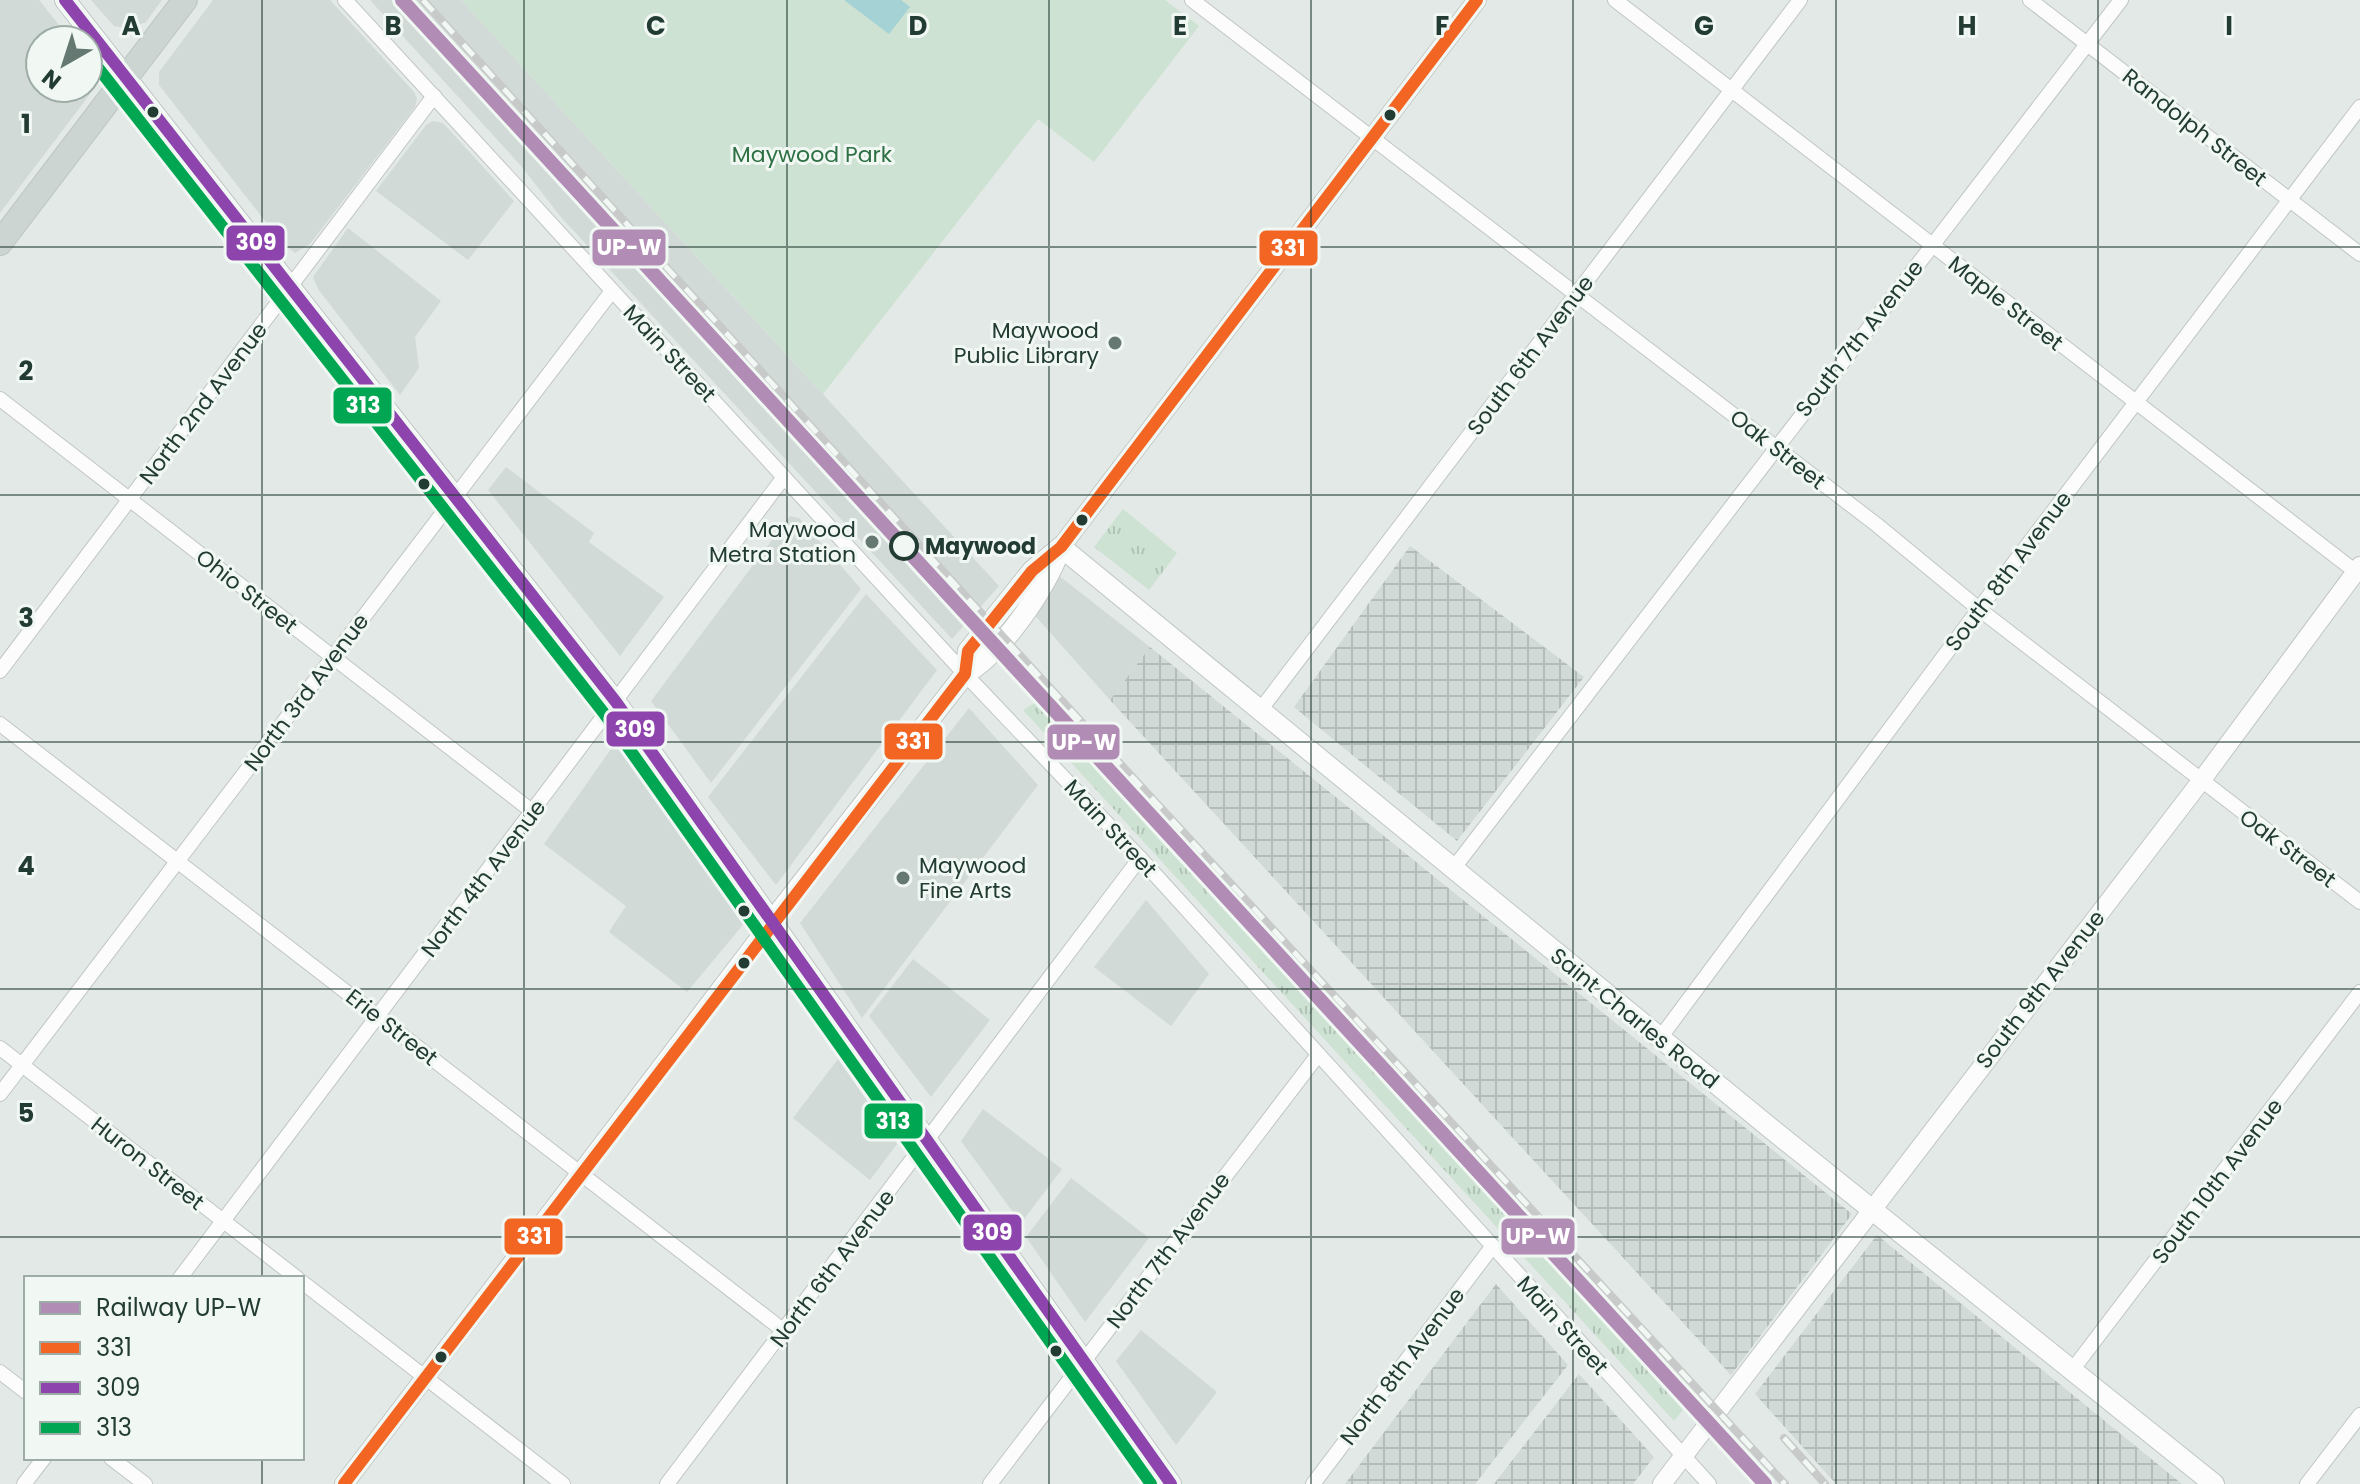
<svg xmlns="http://www.w3.org/2000/svg" width="2360" height="1484" viewBox="0 0 2360 1484" font-family="Poppins,sans-serif">
<style>
.built{fill:#d1dad6}
.industrial{fill:url(#industrial-grid)}
.grass{fill:url(#grass-tufts)}
.park{fill:#cde2d2}
.water{fill:#a5d2d5}
.lines{fill:none;stroke-linecap:round;stroke-linejoin:round}
.minor-casing{stroke:#c0c6c3;stroke-width:16}
.tertiary-casing{stroke:#c0c6c3;stroke-width:20}
.secondary-casing{stroke:#bfc6c3;stroke-width:22}
.primary-casing{stroke:#bcc5c2;stroke-width:26}
.minor{stroke:#fbfcfb;stroke-width:14}
.tertiary{stroke:#fbfcfb;stroke-width:18}
.secondary{stroke:#fbfcfb;stroke-width:20}
.primary{stroke:#cdd5d2;stroke-width:24}
.rail-casing{stroke:#c7cac9;stroke-width:8}
.rail{stroke:#f1f8f4;stroke-width:5;stroke-dasharray:15;stroke-linecap:butt}
.bus-1-casing{stroke:#f1f8f4;stroke-width:18}
.bus-2-casing{stroke:#f1f8f4;stroke-width:18}
.bus-3-casing{stroke:#f1f8f4;stroke-width:18}
.bus-1{stroke:#f26522;stroke-width:12}
.bus-2{stroke:#8e44ad;stroke-width:12}
.bus-3{stroke:#00a651;stroke-width:12}
.rail-1-casing{stroke:#f1f8f4;stroke-width:20}
.rail-1{stroke:#b18cb4;stroke-width:14}
.grid{fill:none;stroke:#223b33;stroke-width:2;stroke-opacity:0.55}
.bus-dot{fill:#223b33;stroke:#f1f8f4;stroke-width:3}
.poi-dot{fill:#667872;stroke:#f1f8f4;stroke-width:3}
.stop-dot{fill:#f1f8f4;stroke:#223b33;stroke-width:4}
.labels{text-anchor:middle;stroke-width:6;stroke-linejoin:round;paint-order:stroke}
.street-label{font-size:22px;fill:#223b33;stroke:#f1f8f4}
.park-label{font-size:22px;fill:#2e7044;stroke:#f1f8f4}
.poi-label{font-size:22px;fill:#223b33;stroke:#f1f8f4;text-anchor:end}
.stop-label{font-size:22px;font-weight:bold;fill:#223b33;stroke:#f1f8f4;text-anchor:start}
.grid-label{font-size:26px;text-anchor:middle;font-weight:bold;fill:#223b33;stroke:#f1f8f4;stroke-width:6;stroke-linejoin:round;paint-order:stroke}
.line-badge{stroke:#f1f8f4;stroke-width:3}
.badge-label{font-size:22px;text-anchor:middle;font-weight:bold;fill:#fff}
</style>
<defs>
<pattern id="industrial-grid" width="8" height="8" patternUnits="userSpaceOnUse" patternTransform="scale(2)"><rect width="8" height="8" fill="#d1dad6"/><path d="M0 4h8M4 0v8" fill="none" stroke="#b3bcb8"/></pattern>
<pattern id="grass-tufts" width="24" height="20" patternUnits="userSpaceOnUse" patternTransform="scale(2)"><rect width="24" height="20" fill="#cde2d2"/><path d="M3 7l-1-3M5 7V3M7 7l1-3M15 17l-1-3M17 17v-4M19 17l1-3" fill="none" stroke="#b0c3b5"/></pattern>
</defs>
<rect width="100%" height="100%" fill="#e3e9e6"/>
<g class="built">
<polygon points="0,0 39,0 71,40 40,40 40,88 88,88 88,61 97,78 96,86 0,213"/>
<polygon points="91,0 162,0 146,22 128,29 114,26"/>
<polygon points="213,0 330,0 414,92 417,99 415,107 310,244 295,253 283,244 159,85 159,72"/>
<polygon points="370,0 461,0 999,586 952,639 560,216 522,167"/>
<polygon points="433,121 443,123 514,201 468,260 376,191 426,125"/>
<polygon points="348,228 441,301 415,337 419,368 400,395 318,289 313,277"/>
<polygon points="506,467 594,533 589,542 664,597 620,656 488,490"/>
<polygon points="790,516 799,518 861,589 711,783 651,701"/>
<polygon points="1058,575 1150,647 1110,700 1031,611"/>
<polygon points="866,594 937,670 776,885 708,797"/>
<polygon points="969,708 1038,785 862,1018 800,923"/>
<polygon points="616,742 746,921 687,992 609,932 626,906 544,844"/>
<polygon points="1146,900 1209,974 1171,1026 1094,967"/>
<polygon points="913,959 990,1020 931,1097 869,1016"/>
<polygon points="838,1059 897,1144 870,1180 793,1118"/>
<polygon points="983,1109 1062,1169 1021,1223 961,1141"/>
<polygon points="1071,1178 1149,1238 1085,1322 1026,1237"/>
<polygon points="1141,1330 1217,1392 1176,1445 1116,1361"/>
</g>
<g class="industrial">
<polygon points="1410,546 1584,677 1457,841 1294,707"/>
<polygon points="1150,647 1852,1214 1731,1375 1110,700"/>
<polygon points="1877,1235 2182,1484 1836,1484 1755,1394"/>
<polygon points="1496,1284 1568,1365 1475,1484 1345,1484"/>
<polygon points="1579,1374 1654,1457 1633,1484 1494,1484"/>
</g>
<g class="grass">
<polygon points="1123,509 1177,553 1149,590 1094,547"/>
<polygon points="1038,701 1685,1407 1674,1421 1023,710"/>
</g>
<polygon class="park" points="461,0 1165,0 1199,26 1094,162 1038,119 823,394"/>
<polygon class="water" points="844,0 901,0 910,7 889,34"/>
<g class="lines">
<defs>
<g id="minor">
<polyline points="345,0 965,674 1140,858 1709,1484"/>
<polyline points="1192,0 1877,525 1979,609 2360,902"/>
<polyline points="1615,0 2360,575"/>
<polyline points="2030,0 2360,254"/>
<polyline points="0,399 533,812"/>
<polyline points="0,671 434,96"/>
<polyline points="1261,709 1800,0"/>
<polyline points="0,724 784,1331"/>
<polyline points="1453,869 2121,0"/>
<polyline points="1660,1038 1979,609 2360,107"/>
<polyline points="0,1048 297,1278"/>
<polyline points="0,1094 612,291"/>
<polyline points="180,1278 784,477"/>
<polyline points="302,1282 563,1484"/>
<polyline points="2073,1369 2360,992"/>
<polyline points="0,1372 26,1392"/>
<polyline points="111,1458 145,1484"/>
<polyline points="24,1484 44,1458"/>
<polyline points="667,1484 1140,858"/>
<polyline points="990,1484 1318,1055"/>
<polyline points="1313,1484 1492,1247"/>
<polyline points="2307,1484 2360,1415"/>
</g>
<g id="tertiary">
<polyline points="1061,547 1477,0"/>
<polyline points="344,1484 770,924"/>
<polyline points="1662,1484 2201,781 2360,566"/>
</g>
<g id="secondary">
<polyline points="65,0 616,702 1171,1484"/>
<polyline points="1061,547 1774,1131 2214,1484"/>
<polyline points="965,674 968,651 1032,571 1061,547"/>
<path d="M770,924L965,674C1003,652 1046,588 1061,547"/>
</g>
<polyline id="primary" points="0,243 185,0"/>
</defs>
<use href="#minor" class="minor-casing"/>
<use href="#tertiary" class="tertiary-casing"/>
<use href="#secondary" class="secondary-casing"/>
<use href="#primary" class="primary-casing"/>
<use href="#minor" class="minor"/>
<use href="#tertiary" class="tertiary"/>
<use href="#secondary" class="secondary"/>
<use href="#primary" class="primary"/>
<defs>
<g id="rail">
<polyline points="423,0 982,614 1785,1484"/>
<polyline points="1784,1438 1825,1484"/>
</g>
</defs>
<use href="#rail" class="rail-casing"/>
<use href="#rail" class="rail"/>
<defs>
<polyline id="bus-1" points="344,1484 965,674 968,651 1032,571 1061,547 1477,0"/>
<polyline id="bus-2" points="65,0 616,702 1171,1484"/>
<polyline id="bus-3" points="88,55 603,712 1151,1484"/>
</defs>
<use href="#bus-1" class="bus-1-casing"/>
<use href="#bus-2" class="bus-2-casing"/>
<use href="#bus-3" class="bus-3-casing"/>
<use href="#bus-1" class="bus-1"/>
<use href="#bus-2" class="bus-2"/>
<use href="#bus-3" class="bus-3"/>
<defs>
<polyline id="rail-1" points="402,0 1765,1484"/>
</defs>
<use href="#rail-1" class="rail-1-casing"/>
<use href="#rail-1" class="rail-1"/>
</g>
<path class="grid" d="M262,0V1278M524,0V1484M787,0V1484M1049,0V1484M1311,0V1484M1573,0V1484M1836,0V1484M2098,0V1484M0,247H2360M0,495H2360M0,742H2360M0,989H2360M0,1237H2360M262,1458V1484"/>
<g class="bus-dot">
<circle cx="153" cy="112" r="7"/>
<circle cx="1390" cy="115" r="7"/>
<circle cx="424" cy="484" r="7"/>
<circle cx="1082" cy="520" r="7"/>
<circle cx="744" cy="911" r="7"/>
<circle cx="744" cy="963" r="7"/>
<circle cx="1056" cy="1351" r="7"/>
<circle cx="441" cy="1357" r="7"/>
</g>
<g class="poi-dot">
<circle cx="1115" cy="343" r="8"/>
<circle cx="872" cy="542" r="8"/>
<circle cx="903" cy="878" r="8"/>
</g>
<circle class="stop-dot" cx="904" cy="546" r="13"/>
<g class="labels">
<g class="street-label">
<text transform="translate(2195 127) rotate(38)" y="8">Randolph Street</text>
<text transform="translate(2006 303) rotate(38)" y="8">Maple Street</text>
<text transform="translate(1859 338) rotate(-52)" y="8">South 7th Avenue</text>
<text transform="translate(670 353) rotate(47)" y="8">Main Street</text>
<text transform="translate(1530 355) rotate(-53)" y="8">South 6th Avenue</text>
<text transform="translate(203 403) rotate(-53)" y="8">North 2nd Avenue</text>
<text transform="translate(1778 449) rotate(38)" y="8">Oak Street</text>
<text transform="translate(2008 571) rotate(-53)" y="8">South 8th Avenue</text>
<text transform="translate(247 591) rotate(38)" y="8">Ohio Street</text>
<text transform="translate(306 692) rotate(-53)" y="8">North 3rd Avenue</text>
<text transform="translate(1111 828) rotate(47)" y="8">Main Street</text>
<text transform="translate(2288 848) rotate(37)" y="8">Oak Street</text>
<text transform="translate(483 878) rotate(-53)" y="8">North 4th Avenue</text>
<text transform="translate(2040 989) rotate(-52)" y="8">South 9th Avenue</text>
<text transform="translate(1635 1018) rotate(39)" y="8">Saint Charles Road</text>
<text transform="translate(392 1027) rotate(38)" y="8">Erie Street</text>
<text transform="translate(148 1163) rotate(38)" y="8">Huron Street</text>
<text transform="translate(2217 1181) rotate(-53)" y="8">South 10th Avenue</text>
<text transform="translate(1168 1250) rotate(-53)" y="8">North 7th Avenue</text>
<text transform="translate(832 1268) rotate(-53)" y="8">North 6th Avenue</text>
<text transform="translate(1563 1325) rotate(48)" y="8">Main Street</text>
<text transform="translate(1402 1366) rotate(-53)" y="8">North 8th Avenue</text>
</g>
<g class="park-label">
<text x="812" y="162">Maywood Park</text>
</g>
<g class="poi-label">
<text x="1099" y="338">Maywood<tspan x="1099" dy="25">Public Library</tspan></text>
<text x="856" y="537">Maywood<tspan x="856" dy="25">Metra Station</tspan></text>
<text x="919" y="873" text-anchor="start">Maywood<tspan x="919" dy="25">Fine Arts</tspan></text>
</g>
<g class="stop-label">
<text x="925" y="554">Maywood</text>
</g>
</g>
<g class="grid-label">
<text x="131" y="35">A</text>
<text x="393" y="35">B</text>
<text x="656" y="35">C</text>
<text x="918" y="35">D</text>
<text x="1180" y="35">E</text>
<text x="1442" y="35">F</text>
<text x="1704" y="35">G</text>
<text x="1967" y="35">H</text>
<text x="2229" y="35">I</text>
<text x="26" y="133">1</text>
<text x="26" y="380">2</text>
<text x="26" y="627">3</text>
<text x="26" y="875">4</text>
<text x="26" y="1122">5</text>
</g>
<g class="line-badge">
<rect x="225" y="224" width="61" height="38" rx="8" fill="#8e44ad"/>
<rect x="591" y="228" width="76" height="39" rx="8" fill="#b18cb4"/>
<rect x="1258" y="229" width="61" height="38" rx="8" fill="#f26522"/>
<rect x="332" y="386" width="61" height="39" rx="8" fill="#00a651"/>
<rect x="605" y="710" width="61" height="38" rx="8" fill="#8e44ad"/>
<rect x="883" y="722" width="61" height="39" rx="8" fill="#f26522"/>
<rect x="1046" y="723" width="75" height="38" rx="8" fill="#b18cb4"/>
<rect x="863" y="1102" width="61" height="38" rx="8" fill="#00a651"/>
<rect x="962" y="1213" width="61" height="39" rx="8" fill="#8e44ad"/>
<rect x="503" y="1217" width="61" height="39" rx="8" fill="#f26522"/>
<rect x="1500" y="1217" width="76" height="39" rx="8" fill="#b18cb4"/>
</g>
<g class="badge-label">
<text x="256" y="250">309</text>
<text x="629" y="255">UP-W</text>
<text x="1288" y="256">331</text>
<text x="363" y="413">313</text>
<text x="635" y="737">309</text>
<text x="913" y="749">331</text>
<text x="1084" y="750">UP-W</text>
<text x="893" y="1129">313</text>
<text x="992" y="1240">309</text>
<text x="534" y="1244">331</text>
<text x="1538" y="1244">UP-W</text>
</g>
<rect x="24" y="1276" width="280" height="184" fill="#f1f8f4" stroke="#9eaca7" stroke-width="2"/>
<rect x="40" y="1302" width="40" height="12" fill="#b18cb4" stroke="#9eaca7" stroke-width="2"/>
<text x="96" y="1316" font-size="24" fill="#223b33">Railway UP-W</text>
<rect x="40" y="1342" width="40" height="12" fill="#f26522" stroke="#9eaca7" stroke-width="2"/>
<text x="96" y="1356" font-size="24" fill="#223b33">331</text>
<rect x="40" y="1382" width="40" height="12" fill="#8e44ad" stroke="#9eaca7" stroke-width="2"/>
<text x="96" y="1396" font-size="24" fill="#223b33">309</text>
<rect x="40" y="1422" width="40" height="12" fill="#00a651" stroke="#9eaca7" stroke-width="2"/>
<text x="96" y="1436" font-size="24" fill="#223b33">313</text>
<g transform="translate(64 64) rotate(219)"><circle r="38" fill="#f1f8f4" stroke="#9eaca7" stroke-width="2"/>
<path d="M0-6L14 30L0 20L-14 30Z" fill="#667872"/>
<text y="-12" font-size="22" font-weight="bold" text-anchor="middle" fill="#223b33">N</text>
</g>
</svg>
